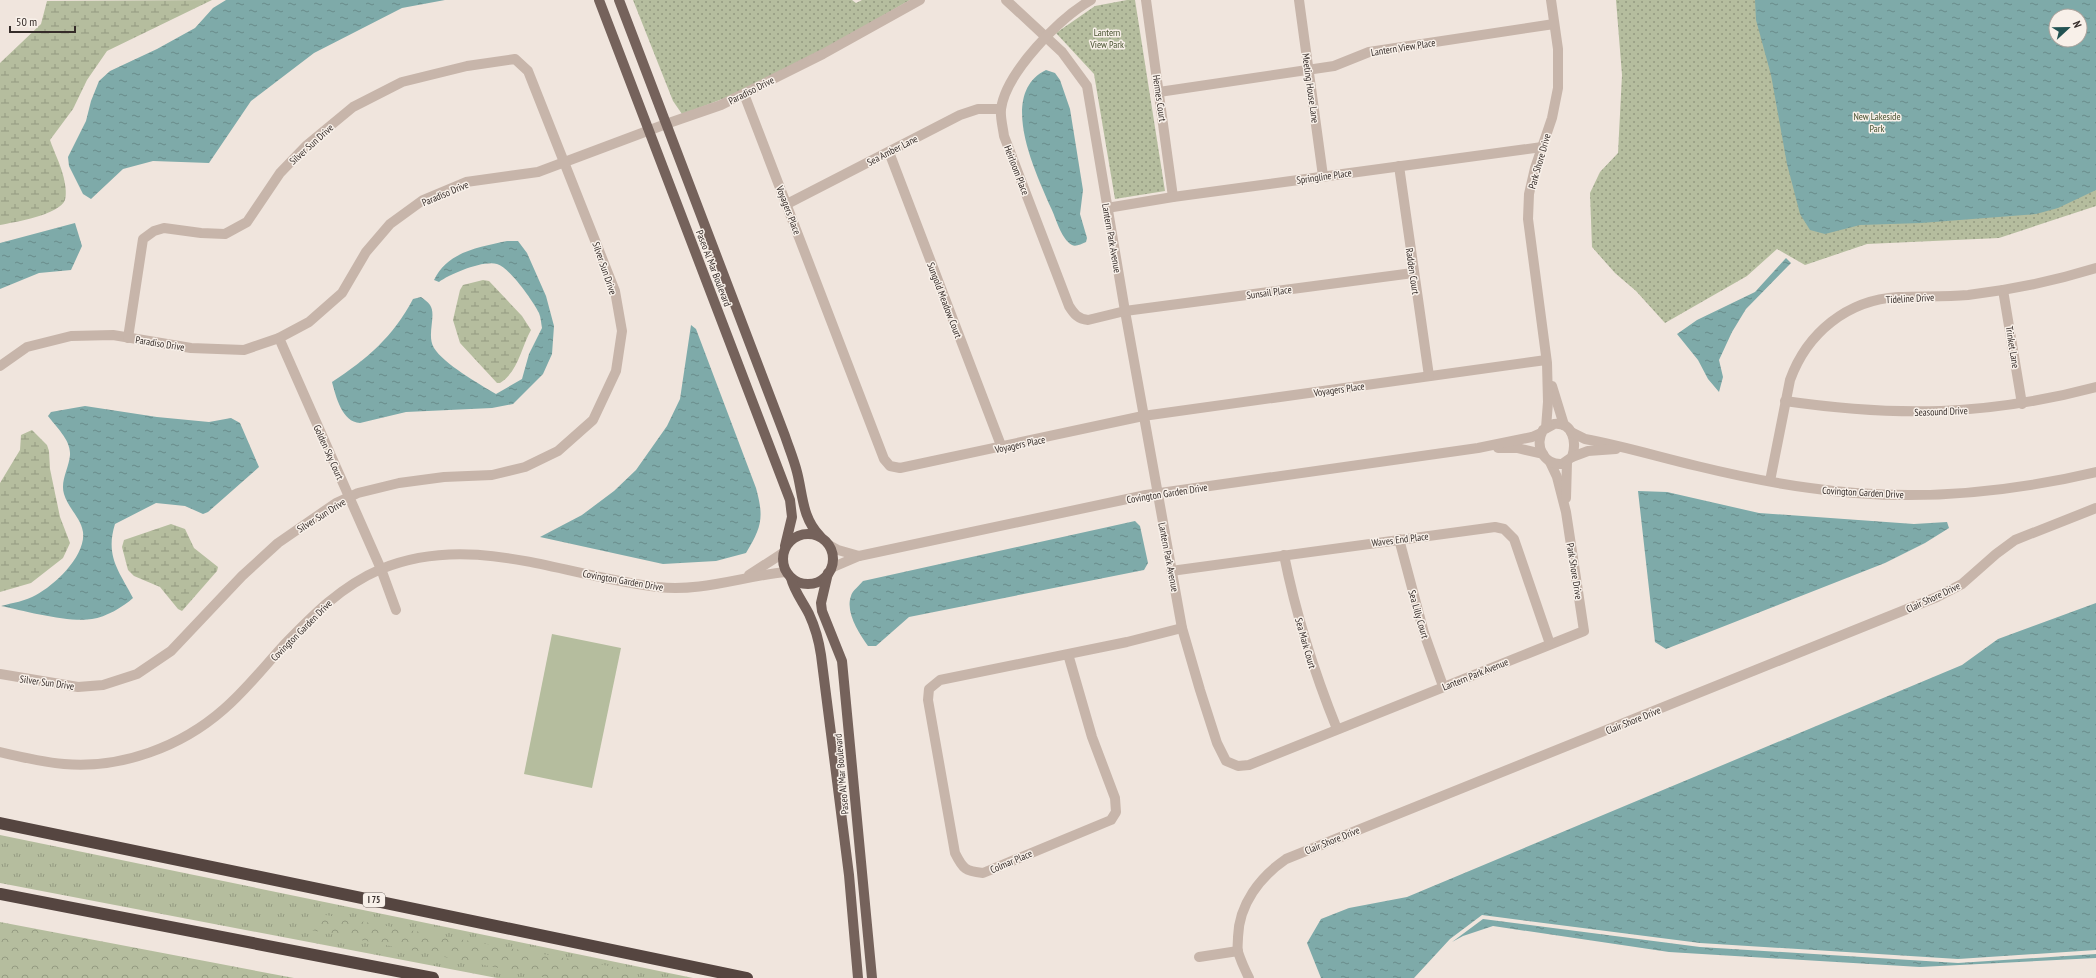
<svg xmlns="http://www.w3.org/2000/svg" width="2096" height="978" viewBox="0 0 2096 978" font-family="'PT Sans Narrow',sans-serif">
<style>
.grass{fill:url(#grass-tufts)}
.forest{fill:url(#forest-crowns)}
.wetland{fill:url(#wetland-marsh)}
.park{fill:url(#park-dots);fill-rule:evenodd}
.pitch{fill:#b5bd9e}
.water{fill:url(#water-ripples);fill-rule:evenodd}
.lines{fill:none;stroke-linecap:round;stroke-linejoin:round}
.minor{stroke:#c7b5aa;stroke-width:10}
.major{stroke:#75625b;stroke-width:10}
.highway{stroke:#554540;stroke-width:12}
.labels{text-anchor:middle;stroke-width:3;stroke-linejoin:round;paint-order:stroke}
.shield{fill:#f8f0e9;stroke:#706763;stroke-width:1}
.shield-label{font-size:9px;font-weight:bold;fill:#352c29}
.park-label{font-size:10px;fill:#47512f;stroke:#f8f0e9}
.street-label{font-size:10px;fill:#352c29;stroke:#f8f0e9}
</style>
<defs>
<pattern id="grass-tufts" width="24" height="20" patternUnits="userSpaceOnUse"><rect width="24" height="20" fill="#b5bd9e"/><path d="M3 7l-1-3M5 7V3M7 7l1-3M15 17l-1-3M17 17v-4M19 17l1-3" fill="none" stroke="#949a81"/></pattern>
<pattern id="forest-crowns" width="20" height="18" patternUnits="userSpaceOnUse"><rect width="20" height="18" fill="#b5bd9e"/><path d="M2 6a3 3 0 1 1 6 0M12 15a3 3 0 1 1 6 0" fill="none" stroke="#949a81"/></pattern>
<pattern id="wetland-marsh" width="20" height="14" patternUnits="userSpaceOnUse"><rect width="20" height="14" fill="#b5bd9e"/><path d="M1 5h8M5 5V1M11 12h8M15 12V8" fill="none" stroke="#949a81"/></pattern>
<pattern id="park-dots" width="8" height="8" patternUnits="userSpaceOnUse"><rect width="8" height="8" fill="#b5bd9e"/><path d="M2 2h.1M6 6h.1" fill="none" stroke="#949a81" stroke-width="1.8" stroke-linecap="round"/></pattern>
<pattern id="water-ripples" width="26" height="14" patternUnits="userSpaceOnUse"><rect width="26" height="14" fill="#7eaaa9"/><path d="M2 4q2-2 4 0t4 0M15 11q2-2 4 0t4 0" fill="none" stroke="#688b8a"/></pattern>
</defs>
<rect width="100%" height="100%" fill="#f0e5dd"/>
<polygon class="grass" points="0,835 693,978 497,978 0,883"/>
<g class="forest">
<polygon points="326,915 620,968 630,976 630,978 549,978 311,930 309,918"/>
<polygon points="0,922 294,978 0,978"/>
</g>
<g class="wetland">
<path d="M212,0L107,51L87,80L73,109L50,140C54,152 60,163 63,175C65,182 67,193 65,200C59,215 15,222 0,225V63L41,24L47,1Z"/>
<path d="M483,280L489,281L522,316L531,330C521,348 518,372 500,383H497L460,343L453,320L460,290L463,285Z"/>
<polygon points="32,430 47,445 49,451 50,469 60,517 70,543 63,558 31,583 0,592 0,483 20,450 21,435"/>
<polygon points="171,524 185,529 194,548 218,567 217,571 182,611 178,609 160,587 134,576 128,570 122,547 124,540"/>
</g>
<g class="park">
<path d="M633,0H852L856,3L862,0H910C837,42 763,87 682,114L673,101Z"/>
<polygon points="1127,0 1135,0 1165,191 1115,199 1094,74 1056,33 1095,6"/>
<path d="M1616,0H2096V206L1999,238L1867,244L1805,265L1777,249L1747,276L1665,323L1636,291L1615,273L1592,247L1590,193L1600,172L1618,153L1622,75ZM2056,16H2080V40H2056Z"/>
</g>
<polygon class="pitch" points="552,634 621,648 592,788 524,774"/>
<g class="water">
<polygon points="226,0 445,0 402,8 314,53 251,101 209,163 153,161 123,169 91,199 83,194 69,166 68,157 86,121 91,101 99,81 110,71 157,49 195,28 213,8"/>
<path d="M1755,0H2096V190L2058,208L2036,214L1921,223L1860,225L1825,234L1810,230L1800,214L1787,164L1771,75L1756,20ZM2056,16H2080V40H2056Z"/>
<path d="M1046,70L1055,73L1060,80L1070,109L1083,190L1080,214L1087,238L1086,242C1081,244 1076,247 1072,245C1061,239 1056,218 1051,208C1036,173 997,94 1046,70Z"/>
<polygon points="75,223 82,246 71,270 39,273 0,289 0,243"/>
<path d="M507,241H518L527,253L546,296L554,326L552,354L543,374L513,404L492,408L406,412L360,423C342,422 336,397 332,382C367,359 393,337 413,299L421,297C424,299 428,302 430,305C437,315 426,335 434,348C444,364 479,384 496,394L522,379L529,354L542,328C541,323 541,318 539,313C533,301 510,268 497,264C483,260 450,274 439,282L434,280C448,251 480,247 507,241Z"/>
<polygon points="1786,258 1791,263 1746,309 1732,332 1719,360 1723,377 1719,392 1708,379 1698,360 1677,334 1697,320 1755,292"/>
<path d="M691,325L696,329L756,488C764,517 762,527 746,553L716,561L663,564L540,537L582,515L614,491L636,470L667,426L680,399Z"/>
<path d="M85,406L157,417L209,422L231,418L240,423L259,467L208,512L203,514L185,506L156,503L115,524C105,556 119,571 133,598C123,607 106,617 92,619C70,623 24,611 1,606C12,603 26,601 36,595C55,585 86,556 83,532C81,518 68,508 64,494C60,481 69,468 70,455C71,440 56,427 48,416L51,412Z"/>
<polygon points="1638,491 1667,492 1759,513 1914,524 1947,522 1949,528 1925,543 1885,563 1666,649 1655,642"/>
<path d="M1135,521L1140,526L1148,563L1144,570L909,617L876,646H868C859,633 845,612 851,596C852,591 860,585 863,581Z"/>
<polygon points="2096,603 2096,950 1958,959 1700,943 1482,915 1450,939 1414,978 1321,978 1307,943 1321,919 1349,908 1407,897 1962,665 1998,639"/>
<polygon points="1483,919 1700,947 1958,963 2096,954 2096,958 1920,967 1669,952 1493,926 1463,936 1452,942"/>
</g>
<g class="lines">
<g class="minor">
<polyline points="1006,0 1062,52 1087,86 1125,311 1182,628 1200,690 1217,743 1226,761 1238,766 1249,765 1584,631 1566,512 1557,477 1550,462"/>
<path d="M1091,0C1060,18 1006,72 1001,109C1000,117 1003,128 1004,136L1069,306C1074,314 1078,319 1088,320L1125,311L1413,273"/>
<polyline points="1146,0 1173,197"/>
<polyline points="1299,0 1323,176"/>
<polyline points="1159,92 1334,66 1369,52 1554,24"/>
<polyline points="744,94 884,459 890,466 900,468 1143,416 1546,360"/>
<polyline points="889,152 1002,448"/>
<polyline points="1399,166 1429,376"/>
<polyline points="787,204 960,115 978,109 1001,109"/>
<polyline points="1107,208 1173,197 1542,147"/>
<polyline points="2003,290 2022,404"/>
<polyline points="279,338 381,569 396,610"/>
<polyline points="0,366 27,347 71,336 113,335 191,348 244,350 279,338 309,322 342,293 366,252 390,224 423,200 466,182 538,172 666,124 721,105 823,54 920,0"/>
<polyline points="1552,386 1564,425"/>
<path d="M1785,401C1896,417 1987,416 2096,387"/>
<path d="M1554,424C1573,422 1577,442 1572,457L1562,464C1544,465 1534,446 1543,430Z"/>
<polyline points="1546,428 1548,402 1547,363 1528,219 1529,194 1535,168 1552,118 1558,88 1558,49 1551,0"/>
<path d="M1571,432L1585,439C1623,446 1659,457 1697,466C1734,475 1772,483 1810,488C1905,502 2003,494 2096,472"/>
<polyline points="1498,448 1517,448 1543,454"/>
<polyline points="1572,457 1588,451 1616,449"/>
<path d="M1770,481L1790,380C1807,333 1847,300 1898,297C1922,296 1945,297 1968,295C2011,290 2054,281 2096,268"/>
<polyline points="1566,498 1567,462"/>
<polyline points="1399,539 1424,633 1443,686"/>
<polyline points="829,545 838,550 859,556"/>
<path d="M1284,555C1296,615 1314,672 1337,729"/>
<polyline points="831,568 859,556 1146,495 1478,448 1532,437 1541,433"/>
<polyline points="1171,571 1495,527 1504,529 1514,539 1550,644"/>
<polyline points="749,575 783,553"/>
<path d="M1068,654L1092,737L1115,798L1116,812L1111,820L983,873C965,871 963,869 955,853L928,700L929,689L940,680L1127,642L1182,628"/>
<polyline points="0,674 78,687 103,685 137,674 171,651 242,576 278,543 336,503 358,493 399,483 444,477 492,475 525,467 558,451 593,420 616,371 622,331 615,291 528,71 515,59 467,66 402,82 353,107 307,145 280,173 247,222 225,234 201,233 164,228 154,231 143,239 128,338"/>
<path d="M0,752C21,757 42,762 64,764C121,769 181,747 224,709C245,691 264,667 283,646C312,616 341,586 381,569C473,531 565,577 658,587C702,592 743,576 786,572"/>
<polyline points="1199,957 1238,951"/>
<path d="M1249,978C1245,970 1241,961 1238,952C1237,948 1238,942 1238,937C1239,904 1260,877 1286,859L1937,597L1962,584L1996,554L2015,540L2096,508"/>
</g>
<g class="major">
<polyline points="599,0 790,500 792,517 785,546"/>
<path d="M619,0L785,436C789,448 794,460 797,472C803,495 802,518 820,536"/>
<circle cx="808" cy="559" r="25"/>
<polyline points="828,573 821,603 822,611 842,661 872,978"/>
<path d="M791,578C794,591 803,602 809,614C815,627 819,641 821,655L849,875L858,978"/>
</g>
<g class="highway">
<polyline points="0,823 747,978"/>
<polyline points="0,894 433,978"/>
</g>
</g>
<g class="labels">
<rect class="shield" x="363" y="893" width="22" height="14" rx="3"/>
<g class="shield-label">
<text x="374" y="903">I 75</text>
</g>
<g class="park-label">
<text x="1107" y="36">Lantern<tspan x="1107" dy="12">View Park</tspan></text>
<text x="1877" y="120">New Lakeside<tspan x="1877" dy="12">Park</tspan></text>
</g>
<g class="street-label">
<text transform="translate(1403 47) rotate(-9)" y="4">Lantern View Place</text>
<text transform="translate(1311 88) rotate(82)" y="4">Meeting House Lane</text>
<text transform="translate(751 90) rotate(-27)" y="4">Paradiso Drive</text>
<text transform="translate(1160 98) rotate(82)" y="4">Hermes Court</text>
<text transform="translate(311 144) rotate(-42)" y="4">Silver Sun Drive</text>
<text transform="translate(892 150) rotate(-27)" y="4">Sea Amber Lane</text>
<text transform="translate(1539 161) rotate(-74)" y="4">Park Shore Drive</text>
<text transform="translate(1017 170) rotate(69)" y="4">Heirloom Place</text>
<text transform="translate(1324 176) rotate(-8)" y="4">Springline Place</text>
<text transform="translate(445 193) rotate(-23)" y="4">Paradiso Drive</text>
<text transform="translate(789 210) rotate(69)" y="4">Voyagers Place</text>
<text transform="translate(1112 238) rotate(80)" y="4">Lantern Park Avenue</text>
<text transform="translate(605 268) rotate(71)" y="4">Silver Sun Drive</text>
<text transform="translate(714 268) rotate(69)" y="4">Paseo Al Mar Boulevard</text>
<text transform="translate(1413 271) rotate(82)" y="4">Radden Court</text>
<text transform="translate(1269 292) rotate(-8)" y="4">Sunsail Place</text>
<text transform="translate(1910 298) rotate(-3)" y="4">Tideline Drive</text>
<text transform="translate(945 300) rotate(69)" y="4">Sungold Meadow Court</text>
<text transform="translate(160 343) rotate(9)" y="4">Paradiso Drive</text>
<text transform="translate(2013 347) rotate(81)" y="4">Trinket Lane</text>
<text transform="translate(1339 389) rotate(-8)" y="4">Voyagers Place</text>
<text transform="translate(1941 411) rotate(-2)" y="4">Seasound Drive</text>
<text transform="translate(1020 444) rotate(-12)" y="4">Voyagers Place</text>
<text transform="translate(329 452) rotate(66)" y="4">Golden Sky Court</text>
<text transform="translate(1863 492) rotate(3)" y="4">Covington Garden Drive</text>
<text transform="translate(1167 493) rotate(-9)" y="4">Covington Garden Drive</text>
<text transform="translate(321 515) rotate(-32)" y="4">Silver Sun Drive</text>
<text transform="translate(1400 539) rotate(-7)" y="4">Waves End Place</text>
<text transform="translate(1169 557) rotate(79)" y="4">Lantern Park Avenue</text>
<text transform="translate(1575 571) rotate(81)" y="4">Park Shore Drive</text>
<text transform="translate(623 580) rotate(10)" y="4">Covington Garden Drive</text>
<text transform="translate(1933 597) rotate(-25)" y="4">Clair Shore Drive</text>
<text transform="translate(1419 614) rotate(74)" y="4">Sea Lilly Court</text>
<text transform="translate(301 630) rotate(-45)" y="4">Covington Garden Drive</text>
<text transform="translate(1306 643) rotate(74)" y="4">Sea Mark Court</text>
<text transform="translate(1475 674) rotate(-22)" y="4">Lantern Park Avenue</text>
<text transform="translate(47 682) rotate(8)" y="4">Silver Sun Drive</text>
<text transform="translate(1633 720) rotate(-22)" y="4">Clair Shore Drive</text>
<text transform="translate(841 774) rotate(-95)" y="4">Paseo Al Mar Boulevard</text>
<text transform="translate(1332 840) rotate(-22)" y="4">Clair Shore Drive</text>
<text transform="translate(1011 861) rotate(-23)" y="4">Colmar Place</text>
</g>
</g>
<g transform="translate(2068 28) rotate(68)"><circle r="19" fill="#f8f0e9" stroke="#aaa29c"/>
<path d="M0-3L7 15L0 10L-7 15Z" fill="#225252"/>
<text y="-6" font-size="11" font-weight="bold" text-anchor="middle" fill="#352c29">N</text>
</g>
<path d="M10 26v6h65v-6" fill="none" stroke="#352c29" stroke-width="2"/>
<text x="16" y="26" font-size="12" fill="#352c29" stroke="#f8f0e9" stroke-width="3" paint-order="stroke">50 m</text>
</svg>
